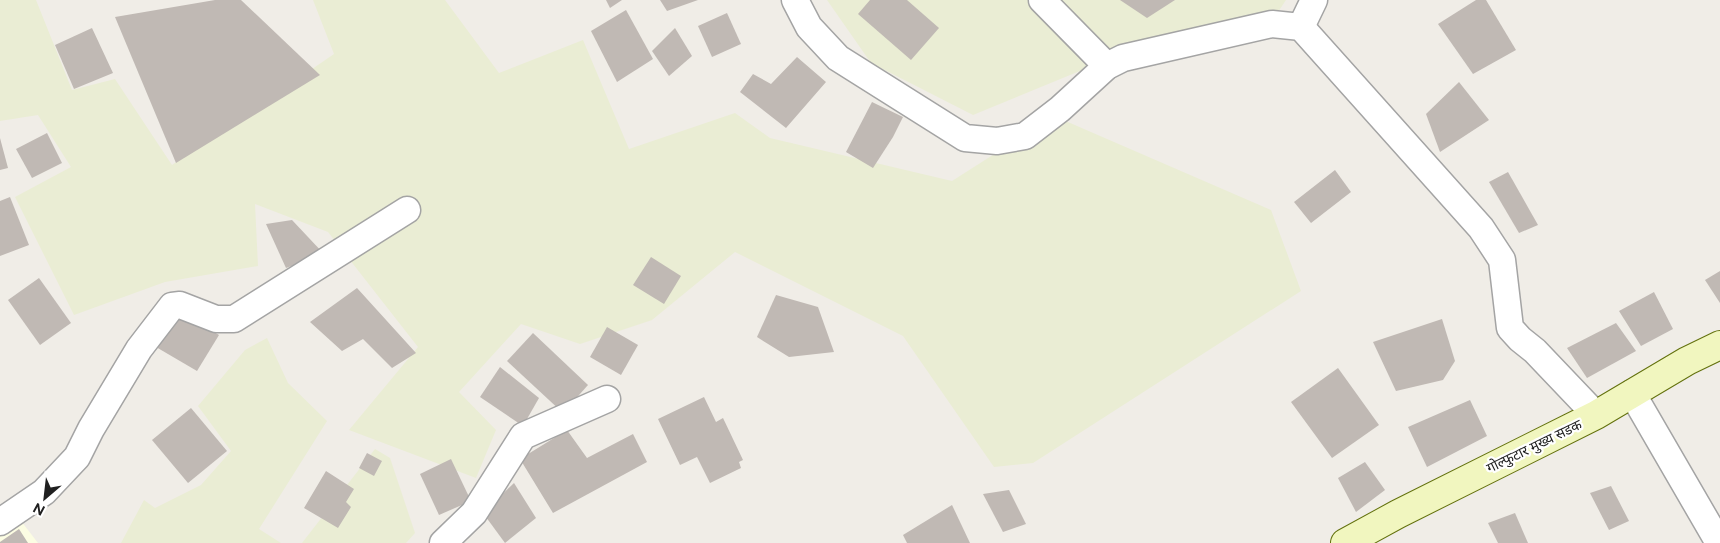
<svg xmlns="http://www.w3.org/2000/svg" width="1720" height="543" viewBox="0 0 1720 543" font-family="Figtree,'Noto Sans Devanagari',sans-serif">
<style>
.education{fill:#fcfde3}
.farmland{fill:#eaedd4}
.building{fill:#c0b9b4}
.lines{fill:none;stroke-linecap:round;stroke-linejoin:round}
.minor-casing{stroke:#a4a4a4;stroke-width:29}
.secondary-casing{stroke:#63710d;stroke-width:30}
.minor{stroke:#fff;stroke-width:26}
.secondary{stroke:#f1f6bf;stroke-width:28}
.labels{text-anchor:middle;stroke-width:4.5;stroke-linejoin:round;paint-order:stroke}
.street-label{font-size:14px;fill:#202020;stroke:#fff}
</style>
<rect width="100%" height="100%" fill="#f0ede7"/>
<polygon class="education" points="18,517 38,543 0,543 0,531"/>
<g class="farmland">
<polygon points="0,0 36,0 72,90 115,79 172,165 334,54 313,0 445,0 499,73 583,40 629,149 735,113 770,138 952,181 1054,116 1271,210 1301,291 1033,463 994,467 903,336 735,252 652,320 580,344 521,324 459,392 496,430 476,478 349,430 418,347 328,232 255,204 258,266 165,282 74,315 15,197 71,167 38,115 0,121"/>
<polygon points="827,0 1286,0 1272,21 1109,59 973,115 871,63"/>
<polygon points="267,338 288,383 327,421 259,529 281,543 121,543 144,500 155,508 201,485 231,451 198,406 245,350"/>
<polygon points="375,449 390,458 415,533 406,543 302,543"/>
</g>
<g class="building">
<polygon points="215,0 241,0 320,75 176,163 115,17"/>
<polygon points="606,0 622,0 610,8"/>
<polygon points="660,0 698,0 667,11"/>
<polygon points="870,0 907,0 939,28 911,60 858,14"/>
<polygon points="1120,0 1175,0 1147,18"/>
<polygon points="1476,0 1486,0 1516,50 1473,74 1438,24"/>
<polygon points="626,10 653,59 617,82 591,31"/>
<polygon points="727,13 741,44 712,57 698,26"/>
<polygon points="92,28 113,73 74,89 55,45"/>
<polygon points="675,28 692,56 669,76 652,51"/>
<polygon points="797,57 826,82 786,128 740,92 753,74 771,84"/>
<polygon points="1459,82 1489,120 1440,152 1426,114"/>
<polygon points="872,102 903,117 893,137 873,168 846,152"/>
<polygon points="47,133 62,163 32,178 16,149"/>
<polygon points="0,138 8,168 0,170"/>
<polygon points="1335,170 1351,192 1311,223 1294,202"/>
<polygon points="1508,172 1538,225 1519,233 1489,182"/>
<polygon points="10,197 29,245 0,256 0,201"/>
<polygon points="292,220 324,254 286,268 266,224"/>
<polygon points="651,257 681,276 664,304 633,285"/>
<polygon points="1720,271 1720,303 1705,280"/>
<polygon points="39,278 71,323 40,345 8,300"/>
<polygon points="357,288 416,353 392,368 363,339 342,351 310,322"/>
<polygon points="1654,292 1673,329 1641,346 1619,311"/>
<polygon points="776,295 818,307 834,352 789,357 757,337"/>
<polygon points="178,310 219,335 197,371 156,347"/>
<polygon points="1442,319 1455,361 1443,380 1396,391 1373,342"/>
<polygon points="1616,323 1636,351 1587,378 1567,348"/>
<polygon points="607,327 638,345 621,375 590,357"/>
<polygon points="533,333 588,385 563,413 507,361"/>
<polygon points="500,367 539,398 523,426 480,397"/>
<polygon points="1338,368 1379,425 1332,458 1291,402"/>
<polygon points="704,397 716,422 723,418 743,460 739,462 741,468 710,483 697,457 680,465 658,419"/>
<polygon points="1470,400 1487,436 1427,467 1408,427"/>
<polygon points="191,408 227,451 188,483 152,440"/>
<polygon points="567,430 587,458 633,434 647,462 553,513 520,459"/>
<polygon points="367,453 382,461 374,476 359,468"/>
<polygon points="451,459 471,501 439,515 420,474"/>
<polygon points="1365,462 1385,490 1356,512 1338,478"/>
<polygon points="326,471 354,489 346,502 351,507 338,528 304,508"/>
<polygon points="514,483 536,518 505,543 483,513"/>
<polygon points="1611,486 1629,521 1609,530 1590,493"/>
<polygon points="1009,490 1026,524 1003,532 983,494"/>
<polygon points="952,505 970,543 907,543 903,535"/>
<polygon points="1515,513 1528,543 1498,543 1488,523"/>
<polygon points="19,529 28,543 0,543 0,542"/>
</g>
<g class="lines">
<defs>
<g id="minor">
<polyline points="795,0 809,27 838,58 965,138 997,141 1025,136 1060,109 1107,66 1123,58 1272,24 1301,27 1481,228 1502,260 1510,328 1520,339 1535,351 1596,415"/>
<polyline points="1042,0 1107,66"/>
<polyline points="1301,27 1314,0"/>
<polyline points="1632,393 1719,543"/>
<polyline points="0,522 44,492 77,457 91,429 139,349 172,306 180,305 216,319 234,319 407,210"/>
<polyline points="443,543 474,513 523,436 607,399"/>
</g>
<polyline id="secondary" points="1345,543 1398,514 1596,415 1687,361 1720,345"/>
</defs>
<use href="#minor" class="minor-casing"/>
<use href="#secondary" class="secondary-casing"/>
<use href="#minor" class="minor"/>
<use href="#secondary" class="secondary"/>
</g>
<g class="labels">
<g class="street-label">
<text transform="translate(1534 446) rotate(-26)" y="5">गोल्फुटार मुख्य सडक</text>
</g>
</g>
<g transform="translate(45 498) rotate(208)" stroke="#ffffff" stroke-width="4" paint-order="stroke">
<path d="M0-4L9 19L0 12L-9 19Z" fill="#202020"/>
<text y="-8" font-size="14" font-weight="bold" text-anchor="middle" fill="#202020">N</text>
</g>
</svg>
